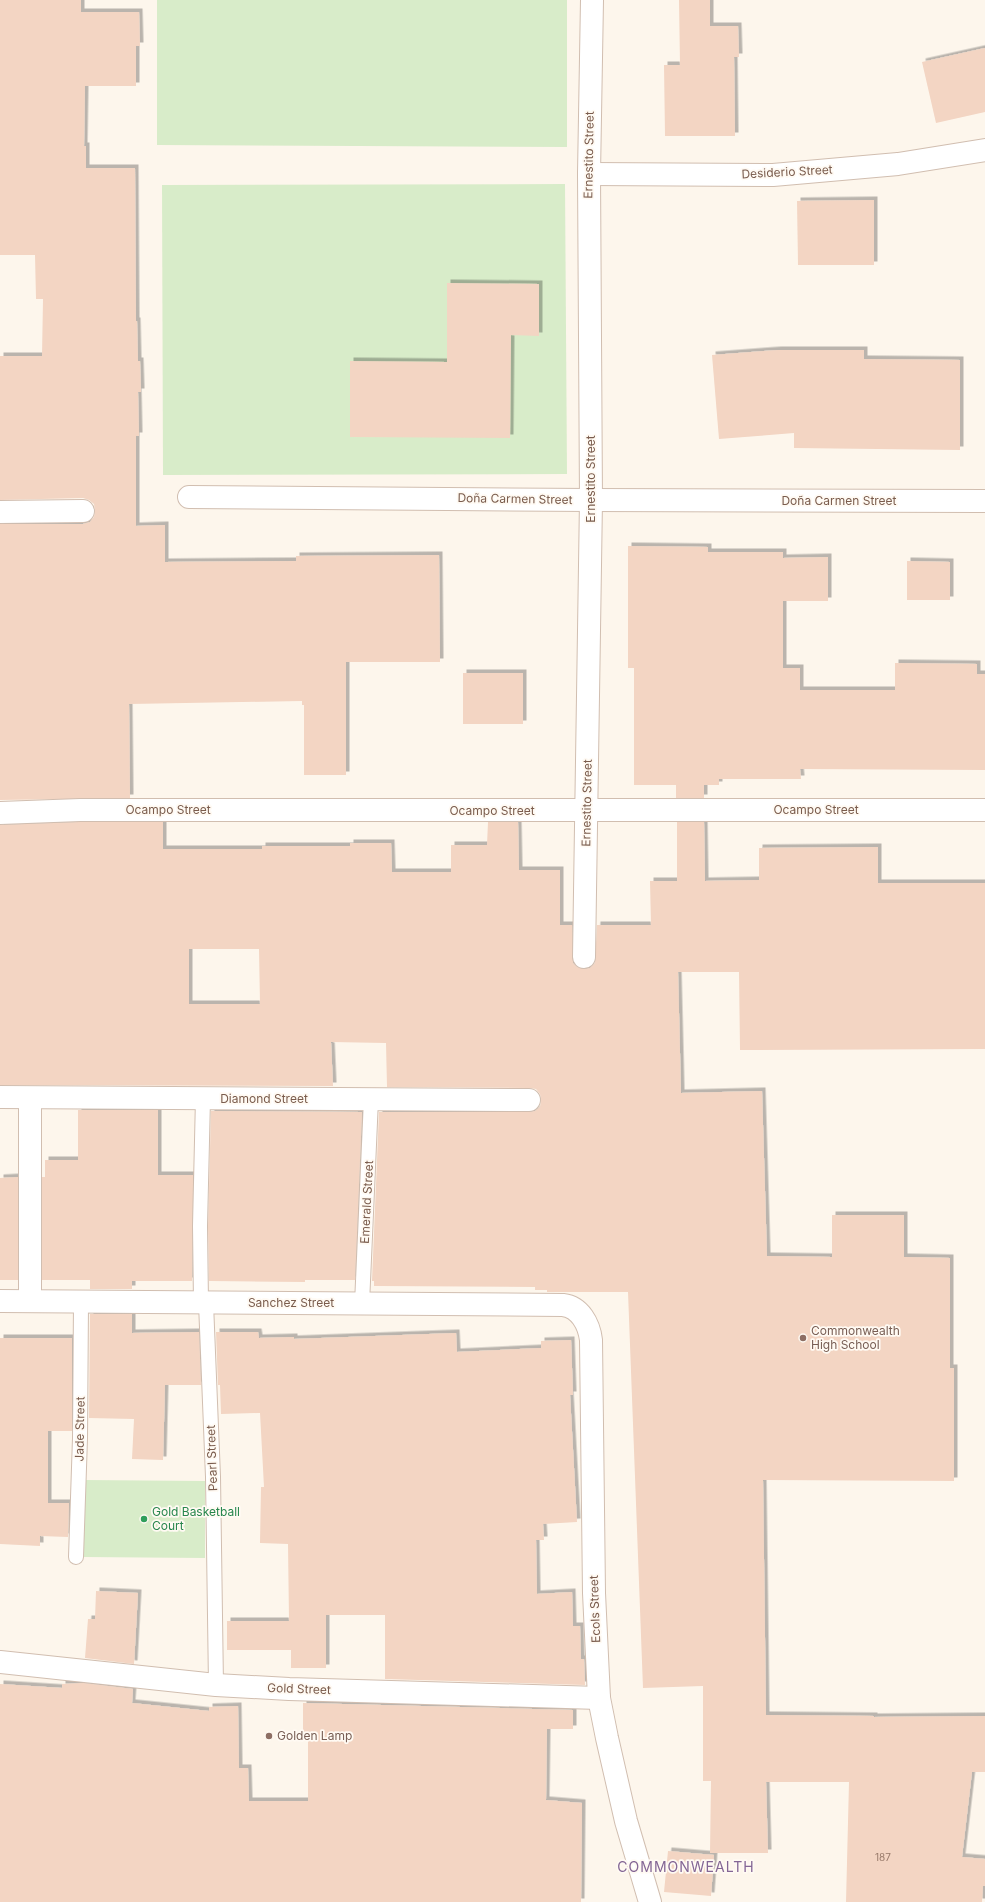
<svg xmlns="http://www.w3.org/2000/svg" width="985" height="1902" viewBox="0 0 985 1902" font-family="Inter,sans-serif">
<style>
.green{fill:#d8ecc9}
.building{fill:#f3d5c3;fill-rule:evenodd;filter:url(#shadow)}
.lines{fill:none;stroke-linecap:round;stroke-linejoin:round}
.lane-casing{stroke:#d1beb0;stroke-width:16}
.street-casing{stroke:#d1beb0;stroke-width:24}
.lane{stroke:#fff;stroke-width:14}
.street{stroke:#fff;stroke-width:22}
.education-dot{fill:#8d6e63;stroke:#fffaf3;stroke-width:1.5}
.leisure-dot{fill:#2e9e5b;stroke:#fffaf3;stroke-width:1.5}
.labels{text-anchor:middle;stroke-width:3.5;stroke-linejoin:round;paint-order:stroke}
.number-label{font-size:10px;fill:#987a6a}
.street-label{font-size:12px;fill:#7a5c4d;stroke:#fffaf3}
.education-label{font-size:12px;fill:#785e54;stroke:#fffaf3;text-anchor:start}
.leisure-label{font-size:12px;fill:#27864d;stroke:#fffaf3;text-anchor:start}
.quarter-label{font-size:14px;letter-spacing:1px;fill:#846695;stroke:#fffaf3}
</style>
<defs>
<filter id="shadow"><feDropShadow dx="3.5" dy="-3.5" stdDeviation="0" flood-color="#0004"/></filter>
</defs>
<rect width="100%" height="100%" fill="#fdf6ec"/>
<g class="green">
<polygon points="157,0 567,0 567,147 157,145"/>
<polygon points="565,184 567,474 163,475 162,185"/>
<polygon points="84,1480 205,1481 205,1558 83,1557"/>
</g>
<g class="building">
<polygon points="0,0 81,0 81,12 139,12 140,46 136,46 136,86 85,86 84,146 86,146 86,168 135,168 136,321 137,321 138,361 140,361 141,392 138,392 139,436 136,436 136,526 165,525 165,562 296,561 296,556 439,555 440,662 346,662 346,775 304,775 304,705 302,705 302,701 129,704 130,798 0,800 0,524 83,524 90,522 94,517 95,511 94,504 89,500 83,498 0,500 0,356 42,356 43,299 36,299 35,255 0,255"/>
<polygon points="679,0 710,0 710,26 738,26 739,57 734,57 735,136 665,136 664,65 680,65"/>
<polygon points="985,48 985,112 936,123 922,62"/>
<polygon points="874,200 874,265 798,265 797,201"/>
<polygon points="447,283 539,284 539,336 511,335 510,438 350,437 350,361 447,362"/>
<polygon points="778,350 864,350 864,359 960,360 960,450 794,448 794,433 719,439 712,355"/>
<polygon points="628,546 708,547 708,552 783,552 783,558 828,557 828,601 783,601 783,668 800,668 800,690 895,690 895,663 977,664 977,674 985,674 985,770 800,769 801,779 719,779 719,785 704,785 704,798 676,798 676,785 634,785 634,668 628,668"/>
<polygon points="907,561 950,562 950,600 907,600"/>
<rect x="463" y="673" width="60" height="51"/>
<path d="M80,822H163V849H262V846H350V843H391L392,872H451V845H487L488,822H518L519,870H560V925H572L573,963L577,967L583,969L590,968L595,963L597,925H651L650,881H677V822H704L705,881L759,880V848L878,847V883H985V1049L740,1050L739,972H678L681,1093L762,1091L767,1256L832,1257V1215H904V1257L950,1258V1368H954V1481L763,1480L766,1715L874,1716V1717L985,1716V1772H972L962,1857L985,1859V1886H983L982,1902H846L849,1782H766L768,1853H710L711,1781H703V1686L643,1688L628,1292H547V1290H535V1287L374,1286V1281H372L379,1112H529L535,1111L540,1107L541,1100L540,1094L536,1089L529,1088L387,1087L386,1043L331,1042L333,1086L0,1085V825ZM189,949H259L260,1004H189Z"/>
<polygon points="78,1110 158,1110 158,1175 193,1175 192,1281 132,1281 132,1289 90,1289 90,1280 42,1280 42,1177 45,1177 45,1160 78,1160"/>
<polygon points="211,1111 362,1112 355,1280 305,1280 305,1282 209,1281 208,1226"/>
<polygon points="18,1177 18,1280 0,1280 0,1178"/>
<polygon points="90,1314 132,1314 132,1333 199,1332 201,1385 165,1385 163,1460 132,1459 134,1419 89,1418"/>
<polygon points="216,1332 258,1332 259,1338 294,1337 294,1339 456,1333 457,1352 541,1348 541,1341 571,1340 573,1395 570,1395 577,1522 543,1524 544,1540 536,1540 537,1594 572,1592 573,1626 580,1626 581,1659 584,1659 585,1685 385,1679 385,1615 326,1615 326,1668 291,1668 291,1650 227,1650 227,1621 289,1621 288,1544 260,1543 261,1487 264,1487 260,1413 221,1414 220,1385 218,1385"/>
<polygon points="0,1338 72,1338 72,1431 48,1431 48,1503 69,1503 68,1537 40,1536 40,1546 0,1544"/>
<polygon points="96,1591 138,1593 134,1664 85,1658 88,1619 95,1619"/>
<polygon points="83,1683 133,1689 132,1703 209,1711 209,1707 238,1706 239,1768 248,1768 249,1801 308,1801 308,1738 303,1738 303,1703 573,1710 573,1729 547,1729 546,1800 582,1803 581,1902 0,1902 0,1684 62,1688 62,1684"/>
<polygon points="668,1851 714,1855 711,1896 664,1892"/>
</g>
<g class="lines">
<defs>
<g id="lane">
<polyline points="201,1303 200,1226 203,1098"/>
<polyline points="206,1303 213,1477 216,1685"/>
<polyline points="362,1304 371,1099"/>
<polyline points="76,1557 80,1438 81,1302"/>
</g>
<g id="street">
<polyline points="589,174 773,175 898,164 985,150"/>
<polyline points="189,497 591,500 985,501"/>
<polyline points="0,512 83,511"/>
<polyline points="0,813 80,810 985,810"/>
<polyline points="584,957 591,500 589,174 592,0"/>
<polyline points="0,1097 529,1100"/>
<polyline points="30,1098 30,1301"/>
<path d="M0,1301L563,1305C580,1307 589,1324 591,1340L594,1593L599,1698L607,1738L626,1821L650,1902"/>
<polyline points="0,1662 216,1685 289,1689 599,1698"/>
</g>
</defs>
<use href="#lane" class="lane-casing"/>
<use href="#street" class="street-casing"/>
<use href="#lane" class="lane"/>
<use href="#street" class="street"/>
</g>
<g class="education-dot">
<circle cx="803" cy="1338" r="4"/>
<circle cx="269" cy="1736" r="4"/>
</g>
<circle class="leisure-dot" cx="144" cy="1519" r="4"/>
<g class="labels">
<g class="number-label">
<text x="883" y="1861">187</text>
</g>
<g class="street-label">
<text transform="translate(589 155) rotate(-89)" y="4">Ernestito Street</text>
<text transform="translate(787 172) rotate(-3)" y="4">Desiderio Street</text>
<text transform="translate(591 479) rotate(-90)" y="4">Ernestito Street</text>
<text transform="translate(515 499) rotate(1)" y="4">Doña Carmen Street</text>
<text x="839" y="505">Doña Carmen Street</text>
<text transform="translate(587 803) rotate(-89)" y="4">Ernestito Street</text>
<text x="168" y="814">Ocampo Street</text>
<text x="816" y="814">Ocampo Street</text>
<text x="492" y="815">Ocampo Street</text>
<text x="264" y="1103">Diamond Street</text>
<text transform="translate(367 1202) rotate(-87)" y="4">Emerald Street</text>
<text x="291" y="1307">Sanchez Street</text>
<text transform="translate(80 1429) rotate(-89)" y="4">Jade Street</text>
<text transform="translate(212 1458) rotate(-92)" y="4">Pearl Street</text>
<text transform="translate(595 1609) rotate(-92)" y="4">Ecols Street</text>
<text transform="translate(299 1689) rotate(2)" y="4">Gold Street</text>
</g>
<g class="education-label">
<text x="811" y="1335">Commonwealth<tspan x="811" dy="14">High School</tspan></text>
<text x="277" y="1740">Golden Lamp</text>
</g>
<g class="leisure-label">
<text x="152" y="1516">Gold Basketball<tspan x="152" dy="14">Court</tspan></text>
</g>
<g class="quarter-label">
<text x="686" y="1872">COMMONWEALTH</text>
</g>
</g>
</svg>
